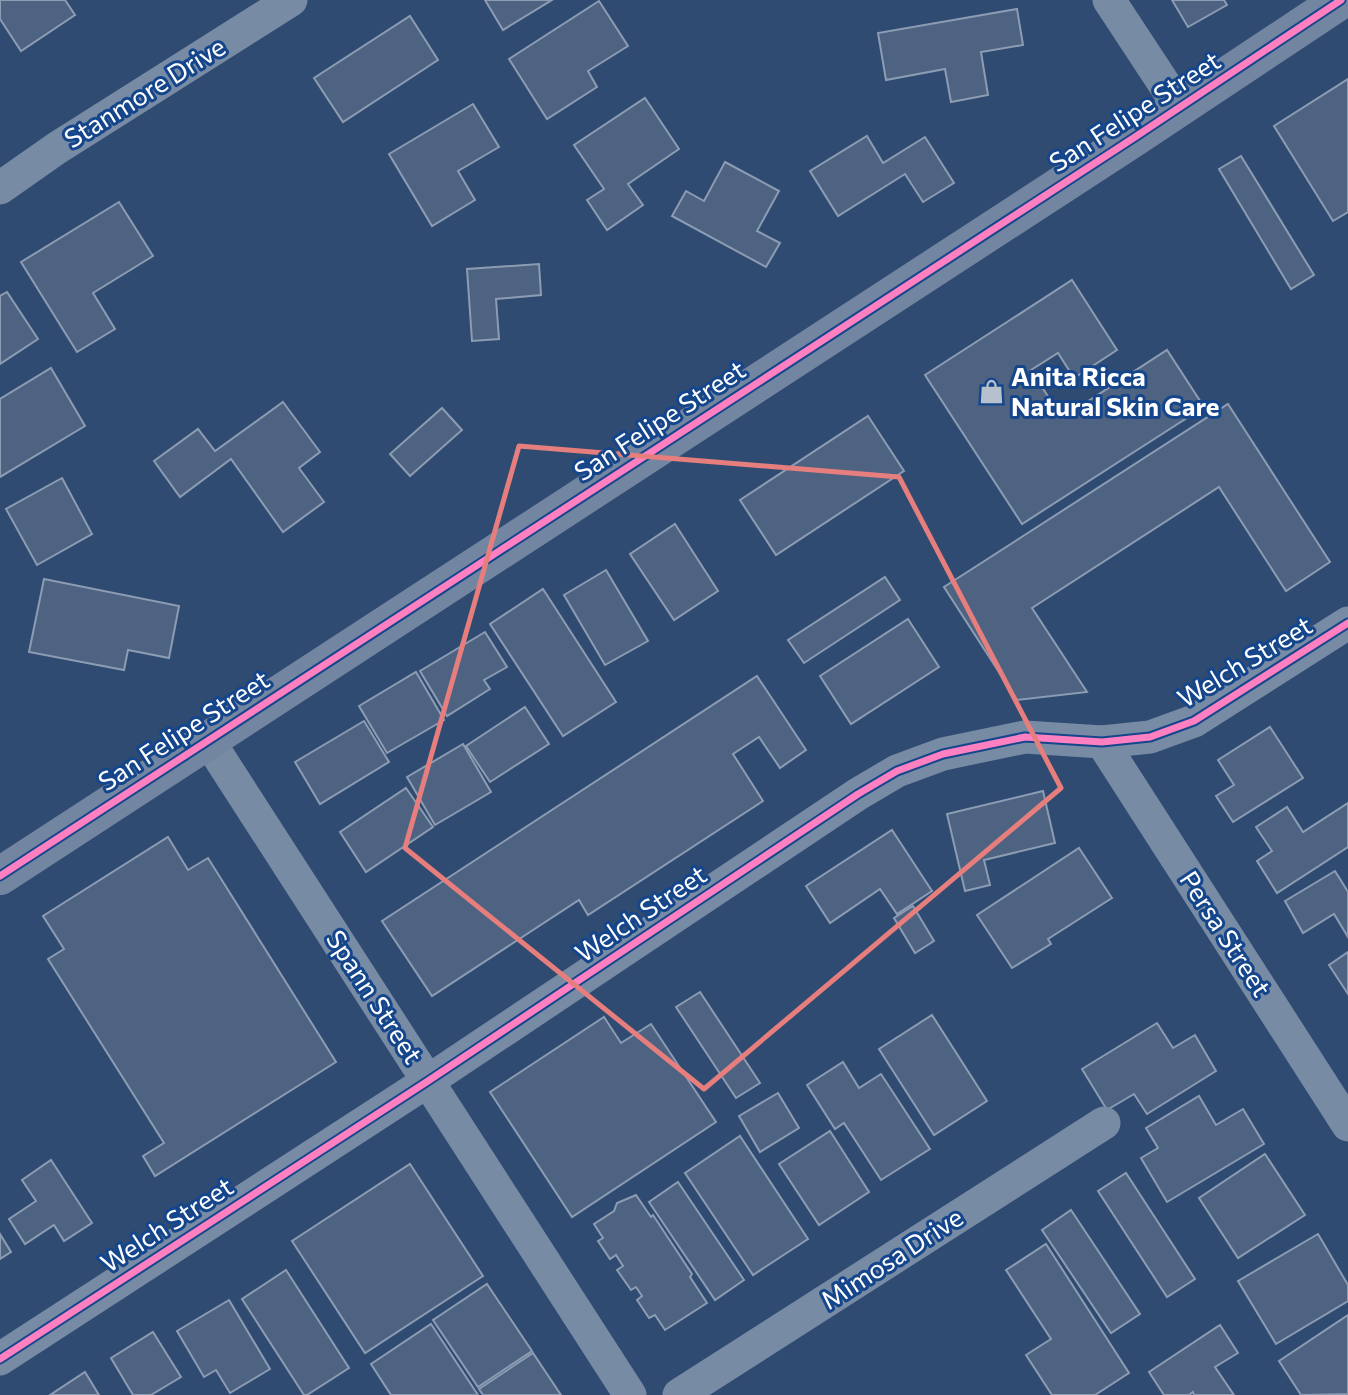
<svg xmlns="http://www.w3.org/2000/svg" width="1348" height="1395" viewBox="0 0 1348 1395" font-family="Commissioner,sans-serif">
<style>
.building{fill:#4d6381;stroke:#8c9cb3;stroke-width:2}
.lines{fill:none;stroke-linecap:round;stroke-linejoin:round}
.street{stroke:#778ba5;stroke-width:33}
.secondary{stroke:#7386a1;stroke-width:38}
.cycleway-casing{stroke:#15468c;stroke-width:11}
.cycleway{stroke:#ff80c0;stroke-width:7}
.marked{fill:none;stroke:#e67e7e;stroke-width:5;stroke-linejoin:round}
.labels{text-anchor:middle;stroke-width:6;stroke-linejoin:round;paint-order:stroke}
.street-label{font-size:26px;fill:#fff;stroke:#15468c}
.poi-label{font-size:26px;font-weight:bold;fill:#fff;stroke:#15468c;text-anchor:start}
</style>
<rect width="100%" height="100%" fill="#304b71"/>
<g class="building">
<polygon points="0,0 65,0 75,15 21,51 0,19"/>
<polygon points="485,0 552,0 503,30"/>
<polygon points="1172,0 1224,0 1227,5 1188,27"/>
<polygon points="599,1 628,46 588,71 597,87 547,119 509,59"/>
<polygon points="1017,9 1023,45 981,52 988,95 951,102 945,69 886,80 878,33"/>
<polygon points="410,16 438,60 343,122 314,78"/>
<polygon points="1348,79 1348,212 1333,221 1274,126"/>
<polygon points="645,98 679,149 628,184 643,205 607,230 587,200 604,189 574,145"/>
<polygon points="473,104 499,147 458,171 475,200 432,226 389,154"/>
<polygon points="867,136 883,163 925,137 954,183 923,202 905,174 838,216 810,171"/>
<polygon points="1241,156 1314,275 1291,289 1219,169"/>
<polygon points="725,162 779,191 757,231 780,243 766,267 672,216 686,191 704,201"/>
<polygon points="119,202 153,256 93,293 115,329 77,352 21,262"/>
<polygon points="539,264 541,295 496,299 499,339 472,341 467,269"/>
<polygon points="1072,280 1117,350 1074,378 1058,353 1031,370 1062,418 1167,350 1204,407 1022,524 925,375"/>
<polygon points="7,292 38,339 0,364 0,296"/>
<polygon points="51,368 85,426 0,477 0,399"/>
<polygon points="283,402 320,452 299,468 324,502 283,532 231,459 180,497 154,461 198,429 215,451"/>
<polygon points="1228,404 1330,562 1286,591 1219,487 1032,608 1087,692 1017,700 944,587"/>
<polygon points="442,408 462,430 410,476 390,454"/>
<polygon points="868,416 904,471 776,555 740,500"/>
<polygon points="62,478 92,534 37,565 6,509"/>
<polygon points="675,524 718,591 674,620 630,554"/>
<polygon points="606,570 648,641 605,665 564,595"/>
<polygon points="885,577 900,600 804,663 788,640"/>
<polygon points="44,579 179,606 169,658 128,650 124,670 29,652"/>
<polygon points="543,589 616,702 563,736 490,624"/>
<polygon points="908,619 939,667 851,724 820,676"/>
<polygon points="485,632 507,667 484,680 490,689 447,716 420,671"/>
<polygon points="416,672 444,720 387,753 359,706"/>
<polygon points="757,676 806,750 780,768 759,737 733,754 763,801 588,915 579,900 432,996 382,921"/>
<polygon points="525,707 549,744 490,782 466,746"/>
<polygon points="364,721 389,762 320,804 295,762"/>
<polygon points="1270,727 1303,778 1233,822 1216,796 1234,785 1218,760"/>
<polygon points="463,744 491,792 435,825 407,777"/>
<polygon points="406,788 433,827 366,872 340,832"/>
<polygon points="1043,791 1055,843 984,860 990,885 965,891 947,814"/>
<polygon points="1348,803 1348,847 1277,893 1257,861 1272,851 1256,827 1287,807 1303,832"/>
<polygon points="892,830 932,891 897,914 880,889 830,923 806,886"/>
<polygon points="168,837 188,870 208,858 336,1062 155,1176 143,1156 164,1143 48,959 64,949 43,916"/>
<polygon points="1079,848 1112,898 1048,939 1051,944 1012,968 977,915"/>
<polygon points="1335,871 1348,892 1348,937 1334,914 1303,933 1285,901"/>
<polygon points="913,906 934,941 915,953 894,918"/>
<polygon points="1348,952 1348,994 1329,965"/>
<polygon points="700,992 760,1083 736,1098 676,1007"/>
<polygon points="932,1015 987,1101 934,1135 879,1049"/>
<polygon points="604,1017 621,1043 651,1024 716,1122 572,1217 490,1092"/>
<polygon points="1157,1023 1173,1048 1195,1035 1216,1071 1147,1114 1134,1094 1107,1110 1082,1069"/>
<polygon points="843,1062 859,1088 881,1074 930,1149 881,1180 844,1123 835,1129 807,1085"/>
<polygon points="778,1093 799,1128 760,1152 739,1116"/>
<polygon points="1199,1096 1216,1125 1243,1109 1264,1144 1167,1202 1141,1158 1158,1148 1146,1128"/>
<polygon points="830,1131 869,1192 819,1225 779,1164"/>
<polygon points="740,1136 808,1239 753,1275 685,1173"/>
<polygon points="1265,1154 1305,1215 1238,1258 1199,1198"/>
<polygon points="51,1160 92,1223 64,1241 54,1225 25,1244 9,1219 36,1201 22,1180"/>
<polygon points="410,1164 483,1276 365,1353 292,1241"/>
<polygon points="1126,1173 1195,1279 1167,1297 1098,1191"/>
<polygon points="678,1182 744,1280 715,1300 649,1202"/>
<polygon points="636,1195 651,1217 653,1215 692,1274 690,1277 707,1303 665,1330 655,1315 649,1318 637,1300 642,1296 636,1287 631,1290 617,1270 623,1266 616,1255 610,1259 598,1241 603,1238 594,1224 614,1211 617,1203"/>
<polygon points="1071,1210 1140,1314 1111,1333 1042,1230"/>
<polygon points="0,1234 11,1252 0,1259"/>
<polygon points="1318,1234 1348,1285 1348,1301 1276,1344 1238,1281"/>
<polygon points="1046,1244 1129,1373 1095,1395 1052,1395 1026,1355 1051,1339 1006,1270"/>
<polygon points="286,1270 349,1368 307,1395 304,1395 242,1299"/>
<polygon points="487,1284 532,1351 478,1387 433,1320"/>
<polygon points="229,1300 270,1369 230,1393 216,1370 204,1377 177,1331"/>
<polygon points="1348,1315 1348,1394 1301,1395 1279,1361"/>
<polygon points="431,1324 478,1395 391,1395 371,1364"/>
<polygon points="1220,1325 1238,1353 1215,1367 1234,1395 1194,1395 1193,1392 1189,1395 1164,1395 1149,1372"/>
<polygon points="153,1332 181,1377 151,1395 133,1395 111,1358"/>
<polygon points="533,1353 561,1395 483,1395 479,1389"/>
<polygon points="85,1372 99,1395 50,1395"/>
</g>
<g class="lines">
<g class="street">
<polyline points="1109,0 1180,108"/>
<polyline points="0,188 57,148 291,0"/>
<polyline points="208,740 630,1395"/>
<polyline points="1102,742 1348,1125"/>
<polyline points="0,1359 428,1081 858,794 897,771 943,754 1025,737 1102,742 1150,737 1194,721 1348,623"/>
<polyline points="679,1395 1104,1123"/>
</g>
<polyline class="secondary" points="0,876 1135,137 1341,0"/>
<defs>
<g id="cycleway">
<polyline points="0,876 1135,137 1341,0"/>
<polyline points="0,1359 428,1081 858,794 897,771 943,754 1025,737 1102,742 1150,737 1194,721 1348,623"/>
</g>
</defs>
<use href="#cycleway" class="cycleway-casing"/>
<use href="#cycleway" class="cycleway"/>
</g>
<path class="marked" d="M519,446L899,477L1061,788L704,1089L405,848Z"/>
<defs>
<symbol id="shop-bare" viewBox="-9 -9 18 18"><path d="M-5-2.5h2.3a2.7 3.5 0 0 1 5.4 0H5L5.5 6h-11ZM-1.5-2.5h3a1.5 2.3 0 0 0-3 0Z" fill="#b7c0cd" stroke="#15468c" stroke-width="2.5" paint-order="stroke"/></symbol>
</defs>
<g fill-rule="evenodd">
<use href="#shop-bare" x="974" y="374" width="35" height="35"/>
</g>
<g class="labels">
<g class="street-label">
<text transform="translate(145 93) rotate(-32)" y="9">Stanmore Drive</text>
<text transform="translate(1135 112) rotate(-33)" y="9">San Felipe Street</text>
<text transform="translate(660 421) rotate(-33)" y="9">San Felipe Street</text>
<text transform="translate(1245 662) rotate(-31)" y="9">Welch Street</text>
<text transform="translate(184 731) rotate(-33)" y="9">San Felipe Street</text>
<text transform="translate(641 914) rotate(-34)" y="9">Welch Street</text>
<text transform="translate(1225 934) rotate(57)" y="9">Persa Street</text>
<text transform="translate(374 997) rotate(57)" y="9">Spann Street</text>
<text transform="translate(167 1225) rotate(-33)" y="9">Welch Street</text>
<text transform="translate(892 1259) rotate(-33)" y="9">Mimosa Drive</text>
</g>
<g class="poi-label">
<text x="1011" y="386">Anita Ricca<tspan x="1011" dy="30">Natural Skin Care</tspan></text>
</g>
</g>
</svg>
